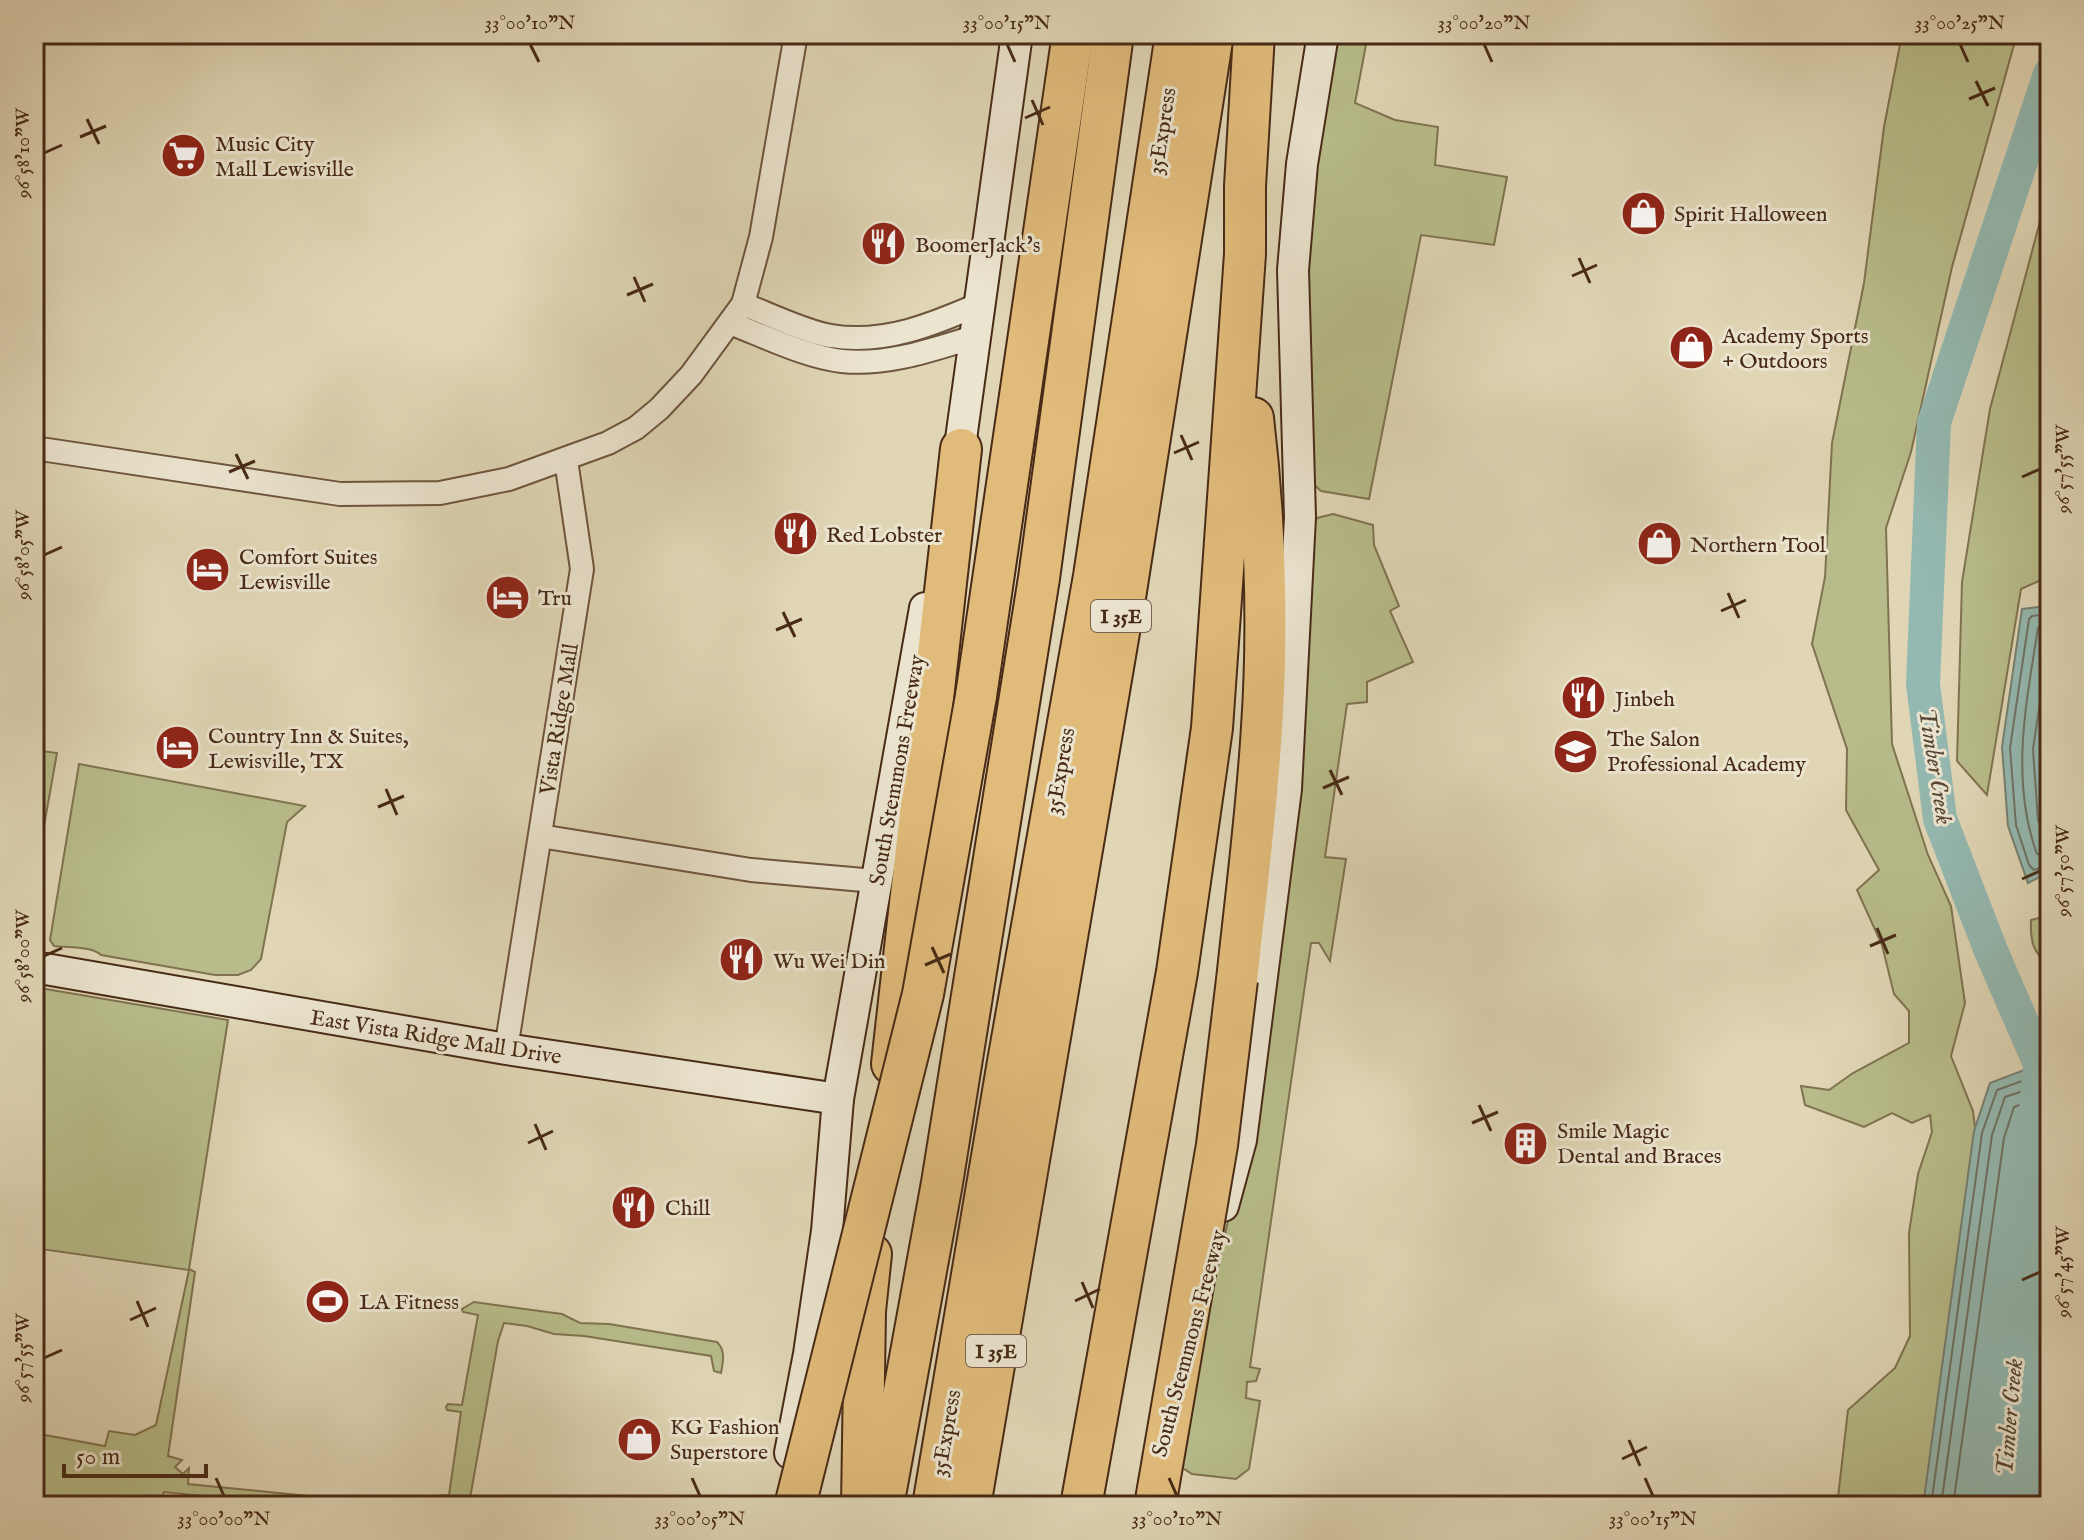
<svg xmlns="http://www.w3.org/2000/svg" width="2084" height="1540" viewBox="0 0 2084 1540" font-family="'IM FELL English',serif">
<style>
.green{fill:#b7bc8a;stroke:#807350;stroke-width:2}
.water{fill:#94b9b1;stroke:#768073;stroke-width:2}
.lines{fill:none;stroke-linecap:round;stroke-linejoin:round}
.shore{stroke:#6e7264;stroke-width:2}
.river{stroke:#94b9b1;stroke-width:34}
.street-casing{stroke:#6e553e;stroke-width:26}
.secondary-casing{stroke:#482a16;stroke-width:34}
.highway-casing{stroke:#482a16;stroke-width:44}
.street{stroke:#ebe4cf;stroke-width:22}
.secondary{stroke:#ebe4cf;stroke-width:30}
.highway{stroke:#e0bb7a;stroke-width:40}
.highway-bridge-casing{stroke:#482a16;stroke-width:44;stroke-linecap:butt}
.highway-bridge{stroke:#e0bb7a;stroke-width:40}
.ticks{fill:none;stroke:#482a16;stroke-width:3}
.labels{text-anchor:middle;stroke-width:6;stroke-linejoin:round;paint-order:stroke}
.shield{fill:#ebe4cf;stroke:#79624e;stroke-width:2}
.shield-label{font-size:20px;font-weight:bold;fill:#482a16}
.street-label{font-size:22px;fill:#482a16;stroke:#ebe4cf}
.poi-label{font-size:22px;fill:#482a16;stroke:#ebe4cf;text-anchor:start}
.water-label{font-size:24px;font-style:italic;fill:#574735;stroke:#ebe4cf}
.neatline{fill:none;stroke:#482a16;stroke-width:3}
.ticks-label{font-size:20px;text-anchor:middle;fill:#482a16}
</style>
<rect width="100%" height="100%" fill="#e0d6b5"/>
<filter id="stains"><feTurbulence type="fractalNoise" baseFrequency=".0025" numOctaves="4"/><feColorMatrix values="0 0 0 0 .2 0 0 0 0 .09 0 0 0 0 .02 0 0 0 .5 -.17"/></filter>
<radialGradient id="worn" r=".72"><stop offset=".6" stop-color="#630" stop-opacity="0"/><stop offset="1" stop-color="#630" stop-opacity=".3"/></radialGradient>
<g class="green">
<polygon points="1334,34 1368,34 1355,103 1395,120 1438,127 1435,165 1507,177 1494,245 1421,235 1369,499 1321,491 1312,483 1304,232"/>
<polygon points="1902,34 2017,34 1952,267 1911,452 1886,528 1892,744 1928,855 1951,906 1965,1003 1951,1056 1973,1111 1980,1169 1936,1506 1837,1506 1848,1410 1895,1368 1910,1336 1909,1233 1918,1174 1932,1132 1930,1115 1912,1123 1892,1113 1864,1127 1805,1105 1801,1086 1829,1090 1853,1073 1909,1043 1909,1011 1894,994 1882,945 1857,890 1879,870 1846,810 1847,749 1812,644 1825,577 1832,443 1864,283 1884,127"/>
<polygon points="2050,184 2050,445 2042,491 2050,532 2050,576 2021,589 1987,795 1957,761 1962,582 1990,409"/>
<polygon points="1333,514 1373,525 1374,545 1399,606 1390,611 1413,662 1367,682 1367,702 1347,704 1325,857 1346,859 1330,961 1319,943 1311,943 1250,1367 1260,1369 1256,1381 1247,1382 1246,1398 1260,1401 1249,1469 1236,1479 1192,1474 1181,1467 1175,1439 1213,1289 1245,1144 1309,530 1317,518"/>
<polygon points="34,750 57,753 34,882"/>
<path d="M79,764L305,806L287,822L261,959L251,970L238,975H215L101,955C91,946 68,948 54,946L50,940Z"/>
<path d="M2050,915V968C2034,952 2030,944 2031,920Z"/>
<polygon points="34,987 228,1020 189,1269 195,1272 168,1456 182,1460 175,1467 183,1474 189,1468 188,1484 409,1506 302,1506 164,1492 159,1506 143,1500 140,1506 34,1506 34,1433 105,1446 109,1431 135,1435 156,1425 189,1270 34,1248"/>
<path d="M474,1302L562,1314L580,1323L609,1324L717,1342C726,1351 723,1362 721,1373L714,1371L711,1356L584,1336L554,1334L527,1326L504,1323L498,1341L469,1504L430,1506L433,1496L449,1495L461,1412L447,1410L446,1407L448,1404L462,1405L478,1315L463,1312L462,1309Z"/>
</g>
<g class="water">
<polygon points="2047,606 2050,608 2050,872 2028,883 2008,826 2002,747 2022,609"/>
<polygon points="2040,1064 2050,1064 2050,1506 1923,1506 1974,1131 1990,1083"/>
</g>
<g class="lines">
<g class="shore">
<polyline points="2050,614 2032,616 2029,619 2010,748 2016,825 2029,865 2034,870 2050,865"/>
<path d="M2050,624L2038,628C2026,704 2010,780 2037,854L2050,855"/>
<polyline points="2050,636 2033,749 2038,820 2045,841 2050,843"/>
<polyline points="1931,1506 1982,1133 1997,1090 2050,1071"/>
<polyline points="1941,1506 1992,1135 2005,1097 2050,1082"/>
<polyline points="1953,1506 2004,1138 2014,1107 2050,1094"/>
</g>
<polyline class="river" points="2036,1109 2040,1064 1991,951 1940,819 1923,684 1934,423 2050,74"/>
<defs>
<g id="street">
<path d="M743,304C766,313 808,333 831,336C884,345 934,324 982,303"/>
<path d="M730,323C764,336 806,357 842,361C888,366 934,349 977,336"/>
<polyline points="34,448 340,494 440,493 509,479 608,443 636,428 659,409 691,375 743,304 761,237 796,34"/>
<polyline points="540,836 751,870 875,881"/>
<polyline points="506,1049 582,569 566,460"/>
</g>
<g id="secondary">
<polyline points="957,468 1017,34"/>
<polyline points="34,967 506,1049 838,1099"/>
<polyline points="1223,1206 1241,1140 1286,789 1300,517 1293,270 1302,164 1323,34"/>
<polyline points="790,1453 809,1354 827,1231 838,1099 925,608"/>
</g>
<g id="highway">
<polyline points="976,696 1073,34"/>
<path d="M1237,980C1246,896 1257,812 1262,727C1269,624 1265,521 1253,418"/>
<polyline points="892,1064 961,449"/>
<polyline points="862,1506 865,1311 871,1254"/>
<polyline points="883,1506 942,1183 1039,578 1113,34"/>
<polyline points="933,1506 1008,1062 1094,576 1176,34"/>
<polyline points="970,1506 1126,591 1213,34"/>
<polyline points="1081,1506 1177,972 1212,728 1245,254 1245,186 1254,34"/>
</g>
</defs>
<use href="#street" class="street-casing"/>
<use href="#secondary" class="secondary-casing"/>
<use href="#highway" class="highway-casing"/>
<use href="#street" class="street"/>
<use href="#secondary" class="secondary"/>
<use href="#highway" class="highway"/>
<defs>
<g id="highway-bridge">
<polyline points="795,1506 923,994 976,696"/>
<polyline points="1155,1506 1217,1145 1237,980"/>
</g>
</defs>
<use href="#highway-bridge" class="highway-bridge-casing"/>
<use href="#highway-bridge" class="highway-bridge"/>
</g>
<path class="ticks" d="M530,44L539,62M1007,44L1015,62M1484,44L1492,62M1960,44L1968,62M1976,81L1988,106M1969,99L1995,88M1032,100L1043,125M1025,118L1050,107M87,119L99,144M80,137L106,126M44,153L62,145M1579,258L1590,283M1572,276L1597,265M634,277L645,302M627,295L653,284M1181,435L1192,460M1174,453L1199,442M236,454L248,479M229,472L255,461M2022,477L2040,469M44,555L62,547M1728,593L1739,618M1721,611L1746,600M783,612L795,637M776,630L802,619M1330,770L1342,795M1323,788L1349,777M386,789L397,815M378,807L404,796M2022,879L2040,871M1877,928L1888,954M1870,946L1896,935M932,947L944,973M44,956L62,948M925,965L951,954M1479,1105L1491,1131M1472,1123L1498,1112M535,1124L546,1150M528,1143L553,1131M2022,1280L2040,1272M1082,1282L1093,1308M137,1301L148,1327M1075,1301L1100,1289M130,1320L156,1308M44,1358L62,1350M1629,1440L1640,1466M1622,1459L1647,1447M216,1478L224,1496M692,1478L700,1496M1169,1478L1177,1496M1645,1478L1653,1496"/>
<defs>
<symbol id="supermarket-disc" viewBox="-11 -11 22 22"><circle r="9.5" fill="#8f2418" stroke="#ebe4cf"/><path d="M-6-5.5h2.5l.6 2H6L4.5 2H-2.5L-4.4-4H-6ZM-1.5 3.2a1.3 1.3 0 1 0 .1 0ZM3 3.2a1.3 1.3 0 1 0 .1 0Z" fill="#fff"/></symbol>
<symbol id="shop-disc" viewBox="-11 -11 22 22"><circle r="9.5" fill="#8f2418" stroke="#ebe4cf"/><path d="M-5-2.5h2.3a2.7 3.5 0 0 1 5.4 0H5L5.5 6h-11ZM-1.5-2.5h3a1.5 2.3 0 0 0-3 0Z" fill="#fff"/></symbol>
<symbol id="restaurant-disc" viewBox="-11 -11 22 22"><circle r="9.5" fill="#8f2418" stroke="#ebe4cf"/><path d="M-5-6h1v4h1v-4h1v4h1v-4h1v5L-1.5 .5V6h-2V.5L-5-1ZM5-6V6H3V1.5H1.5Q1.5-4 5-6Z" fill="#fff"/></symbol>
<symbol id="hotel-disc" viewBox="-11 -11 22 22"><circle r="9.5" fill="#8f2418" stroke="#ebe4cf"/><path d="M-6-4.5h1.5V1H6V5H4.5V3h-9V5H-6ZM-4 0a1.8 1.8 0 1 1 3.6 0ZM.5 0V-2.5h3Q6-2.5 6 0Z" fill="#fff"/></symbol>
<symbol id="school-disc" viewBox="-11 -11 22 22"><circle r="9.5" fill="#8f2418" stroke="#ebe4cf"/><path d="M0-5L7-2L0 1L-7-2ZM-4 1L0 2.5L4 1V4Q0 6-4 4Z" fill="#fff"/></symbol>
<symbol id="building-disc" viewBox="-11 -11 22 22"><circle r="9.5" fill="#8f2418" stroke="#ebe4cf"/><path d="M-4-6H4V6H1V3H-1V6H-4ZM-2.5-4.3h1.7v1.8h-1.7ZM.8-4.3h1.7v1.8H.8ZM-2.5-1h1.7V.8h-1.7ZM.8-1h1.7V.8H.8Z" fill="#fff"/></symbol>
<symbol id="stadium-disc" viewBox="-11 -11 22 22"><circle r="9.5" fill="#8f2418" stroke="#ebe4cf"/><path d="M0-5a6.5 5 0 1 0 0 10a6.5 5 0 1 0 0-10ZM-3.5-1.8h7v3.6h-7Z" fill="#fff"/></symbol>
</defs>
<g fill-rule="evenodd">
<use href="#supermarket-disc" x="158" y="130" width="51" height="51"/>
<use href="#shop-disc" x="1618" y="188" width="51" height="51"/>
<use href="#restaurant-disc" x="858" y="218" width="51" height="51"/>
<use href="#shop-disc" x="1666" y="322" width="51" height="51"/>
<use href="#restaurant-disc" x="770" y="508" width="51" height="51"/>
<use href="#shop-disc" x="1634" y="518" width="51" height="51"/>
<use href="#hotel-disc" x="182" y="544" width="51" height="51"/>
<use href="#hotel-disc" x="482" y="572" width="51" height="51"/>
<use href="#restaurant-disc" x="1558" y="672" width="51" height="51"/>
<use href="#hotel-disc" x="152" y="722" width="51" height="51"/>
<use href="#school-disc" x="1550" y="726" width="51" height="51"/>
<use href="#restaurant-disc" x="716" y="934" width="51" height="51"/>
<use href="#building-disc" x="1500" y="1118" width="51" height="51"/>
<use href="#restaurant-disc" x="608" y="1182" width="51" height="51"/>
<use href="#stadium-disc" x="302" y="1276" width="51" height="51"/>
<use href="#shop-disc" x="614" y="1414" width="51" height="51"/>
</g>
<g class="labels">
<g class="shield">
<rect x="1091" y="600" width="60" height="32" rx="6"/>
<rect x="966" y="1335" width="60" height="32" rx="6"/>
</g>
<g class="shield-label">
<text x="1121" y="623">I 35E</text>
<text x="996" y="1358">I 35E</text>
</g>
<g class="street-label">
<text transform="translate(1161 131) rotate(-81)" y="8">35Express</text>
<text transform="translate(558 719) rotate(-81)" y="8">Vista Ridge Mall</text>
<text transform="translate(896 770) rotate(-80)" y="8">South Stemmons Freeway</text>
<text transform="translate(1059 771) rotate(-80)" y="8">35Express</text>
<text transform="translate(436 1036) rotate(9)" y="8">East Vista Ridge Mall Drive</text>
<text transform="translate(1188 1343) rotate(-75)" y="8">South Stemmons Freeway</text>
<text transform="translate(945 1433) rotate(-80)" y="8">35Express</text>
</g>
<g class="poi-label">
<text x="215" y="151">Music City<tspan x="215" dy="25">Mall Lewisville</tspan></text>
<text x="1674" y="221">Spirit Halloween</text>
<text x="915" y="252">BoomerJack's</text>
<text x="1722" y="343">Academy Sports<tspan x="1722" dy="25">+ Outdoors</tspan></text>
<text x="826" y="542">Red Lobster</text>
<text x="1690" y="552">Northern Tool</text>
<text x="239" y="564">Comfort Suites<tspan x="239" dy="25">Lewisville</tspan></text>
<text x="538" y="605">Tru</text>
<text x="1615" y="706">Jinbeh</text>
<text x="208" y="743">Country Inn &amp; Suites,<tspan x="208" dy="25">Lewisville, TX</tspan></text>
<text x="1607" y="746">The Salon<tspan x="1607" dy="25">Professional Academy</tspan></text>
<text x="773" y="968">Wu Wei Din</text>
<text x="1557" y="1138">Smile Magic<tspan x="1557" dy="25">Dental and Braces</tspan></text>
<text x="665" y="1215">Chill</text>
<text x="359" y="1309">LA Fitness</text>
<text x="670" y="1434">KG Fashion<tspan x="670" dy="25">Superstore</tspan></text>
</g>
<g class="water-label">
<text transform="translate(1936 766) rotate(81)" y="8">Timber Creek</text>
<text transform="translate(2009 1417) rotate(-85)" y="8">Timber Creek</text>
</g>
</g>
<rect width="2084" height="1540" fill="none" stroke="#e0d6b5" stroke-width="88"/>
<path d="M64 1464v12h142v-12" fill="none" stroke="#482a16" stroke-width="4"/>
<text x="76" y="1464" font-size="24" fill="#482a16" stroke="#ebe4cf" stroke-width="6" paint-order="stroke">50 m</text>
<rect x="44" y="44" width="1996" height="1452" class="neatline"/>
<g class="ticks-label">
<text x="530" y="29">33°00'10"N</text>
<text x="1007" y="29">33°00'15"N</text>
<text x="1484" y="29">33°00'20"N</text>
<text x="1960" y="29">33°00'25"N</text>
<text transform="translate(22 153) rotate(-90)" y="7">96°58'10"W</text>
<text transform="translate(2062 469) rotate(-90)" y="7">96°57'55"W</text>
<text transform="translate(22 555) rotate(-90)" y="7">96°58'05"W</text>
<text transform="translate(2062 871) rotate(-90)" y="7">96°57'50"W</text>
<text transform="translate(22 956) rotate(-90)" y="7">96°58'00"W</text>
<text transform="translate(2062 1272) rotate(-90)" y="7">96°57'45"W</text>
<text transform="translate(22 1358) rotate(-90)" y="7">96°57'55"W</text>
<text x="224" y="1525">33°00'00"N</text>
<text x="700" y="1525">33°00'05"N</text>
<text x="1177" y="1525">33°00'10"N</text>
<text x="1653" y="1525">33°00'15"N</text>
</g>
<rect width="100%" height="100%" filter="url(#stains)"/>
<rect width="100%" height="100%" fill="url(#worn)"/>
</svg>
